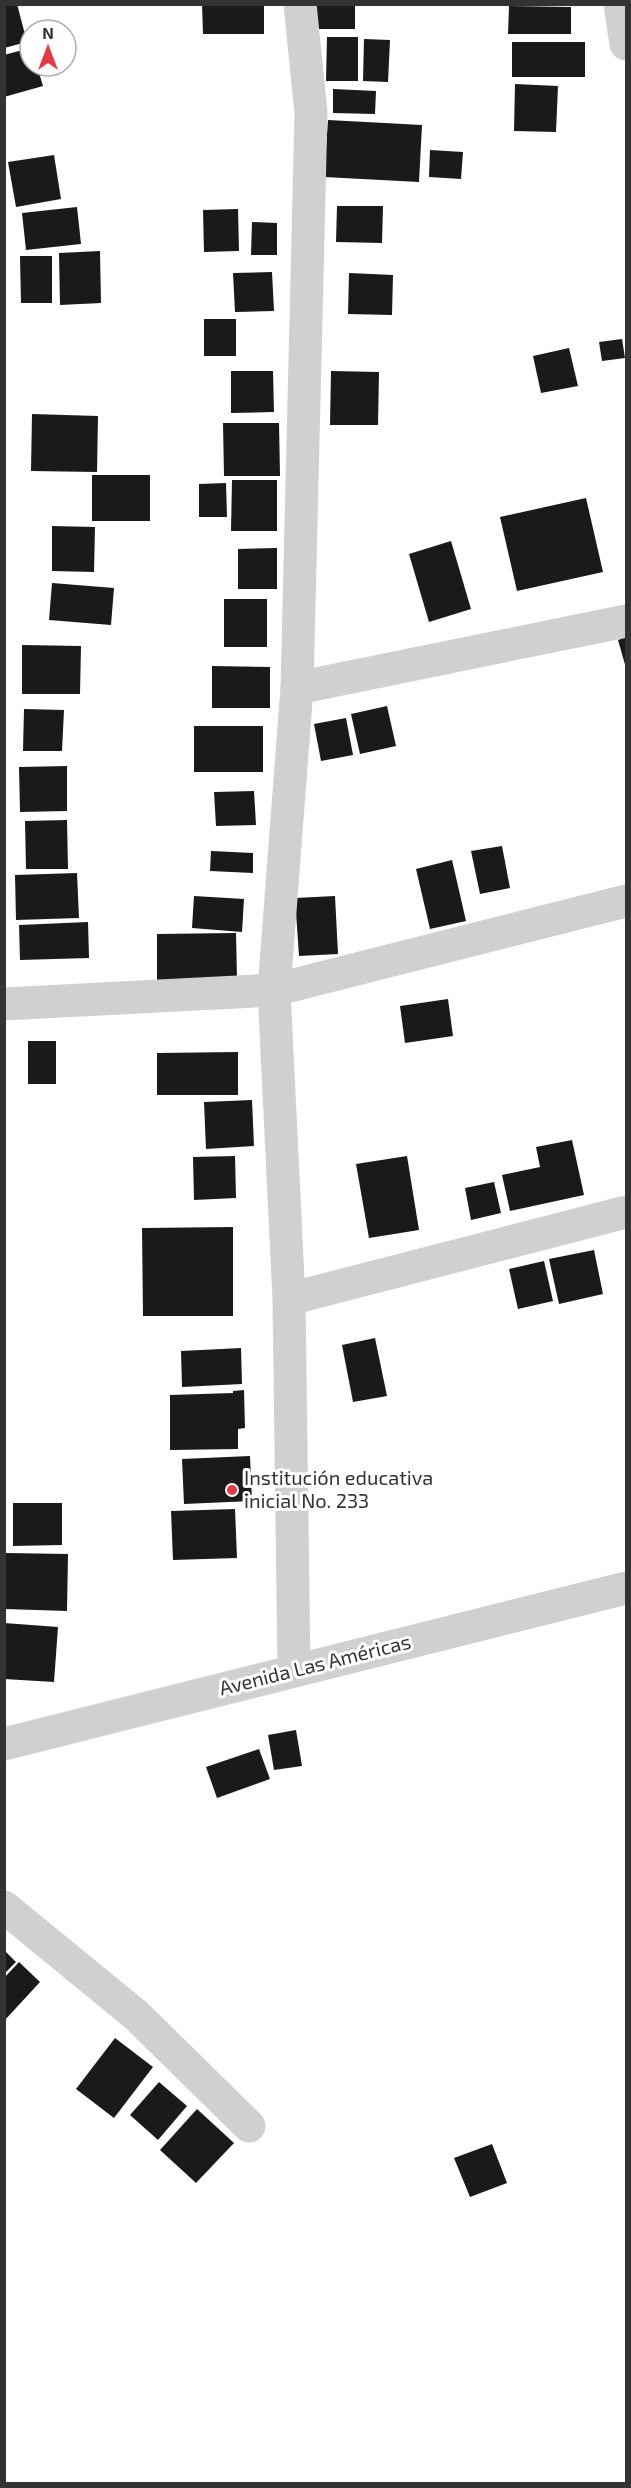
<svg xmlns="http://www.w3.org/2000/svg" width="631" height="2488" viewBox="0 0 631 2488" font-family="'Exo 2',sans-serif">
<style>
.building{fill:#1a1a1a}
.lines{fill:none;stroke-linecap:round;stroke-linejoin:round}
.minor{stroke:#d0d0d0;stroke-width:33}
.poi-dot{fill:#e63946;stroke:#fff;stroke-width:2}
.labels{text-anchor:middle;stroke-width:6;stroke-linejoin:round;paint-order:stroke}
.poi-label{font-size:20px;fill:#333;stroke:#fff;text-anchor:start}
.street-label{font-size:20px;fill:#333;stroke:#fff}
</style>
<rect width="100%" height="100%" fill="#fff"/>
<g class="building">
<polygon points="4,4 17,4 27,42 4,48"/>
<polygon points="202,4 264,4 264,34 203,34"/>
<polygon points="315,4 355,4 355,29 314,29"/>
<polygon points="509,6 571,7 571,34 508,34"/>
<polygon points="327,37 358,37 358,81 326,81"/>
<polygon points="364,39 390,40 388,82 363,81"/>
<rect x="512" y="42" width="73" height="35"/>
<polygon points="30,48 30,66 37,66 43,86 4,97 4,55"/>
<polygon points="515,84 558,86 556,132 514,131"/>
<polygon points="333,89 376,91 375,114 333,113"/>
<polygon points="328,120 422,125 419,182 324,177"/>
<polygon points="430,150 463,152 461,179 429,177"/>
<polygon points="54,155 61,199 16,207 8,162"/>
<polygon points="337,206 383,206 382,243 336,242"/>
<polygon points="77,207 81,244 26,250 22,213"/>
<polygon points="238,209 239,251 204,252 203,210"/>
<polygon points="252,222 277,223 277,255 251,255"/>
<polygon points="100,251 101,303 60,305 59,253"/>
<polygon points="20,256 52,256 52,303 21,303"/>
<polygon points="272,272 274,311 235,312 233,273"/>
<polygon points="349,273 393,275 392,315 348,314"/>
<rect x="204" y="319" width="32" height="37"/>
<polygon points="622,339 625,358 602,361 599,342"/>
<polygon points="569,348 578,386 541,393 533,356"/>
<polygon points="231,371 273,371 274,412 231,413"/>
<polygon points="331,371 379,372 378,425 330,425"/>
<polygon points="32,414 98,416 97,472 31,471"/>
<polygon points="223,423 279,423 280,476 224,476"/>
<rect x="92" y="475" width="58" height="46"/>
<polygon points="232,480 277,480 277,531 231,531"/>
<polygon points="226,483 227,517 199,517 199,484"/>
<polygon points="586,498 603,572 517,591 500,517"/>
<polygon points="52,526 95,527 94,572 52,571"/>
<polygon points="451,541 471,609 429,622 409,554"/>
<polygon points="277,548 277,589 238,589 238,549"/>
<polygon points="52,583 114,588 111,625 49,620"/>
<rect x="224" y="599" width="43" height="48"/>
<polygon points="626,637 626,668 618,640"/>
<polygon points="22,645 81,646 80,694 22,694"/>
<polygon points="212,666 270,667 270,708 212,708"/>
<polygon points="387,706 396,746 360,754 351,714"/>
<polygon points="24,709 64,710 62,751 23,751"/>
<polygon points="346,718 353,755 321,761 314,724"/>
<rect x="194" y="726" width="69" height="46"/>
<polygon points="67,766 67,811 20,812 19,767"/>
<polygon points="254,791 256,825 216,826 214,792"/>
<polygon points="67,820 68,869 26,869 25,821"/>
<polygon points="502,846 510,888 480,894 471,851"/>
<polygon points="211,851 253,853 253,873 210,871"/>
<polygon points="452,860 466,921 430,929 416,869"/>
<polygon points="77,873 79,918 16,920 15,875"/>
<polygon points="194,896 244,899 242,932 192,928"/>
<polygon points="335,896 338,954 299,956 295,898"/>
<polygon points="88,922 89,958 20,960 19,925"/>
<polygon points="236,933 237,979 157,980 157,934"/>
<polygon points="448,999 453,1036 405,1043 400,1006"/>
<rect x="28" y="1041" width="28" height="43"/>
<polygon points="238,1052 238,1095 157,1095 157,1053"/>
<polygon points="252,1100 254,1146 206,1149 204,1102"/>
<polygon points="572,1140 584,1195 510,1211 502,1175 540,1167 536,1147"/>
<polygon points="235,1156 236,1198 194,1200 193,1157"/>
<polygon points="407,1156 419,1230 369,1238 356,1164"/>
<polygon points="494,1182 501,1213 471,1220 465,1188"/>
<polygon points="233,1227 233,1316 143,1316 142,1228"/>
<polygon points="594,1250 603,1294 559,1304 549,1259"/>
<polygon points="544,1261 553,1301 518,1309 509,1269"/>
<polygon points="375,1338 387,1396 353,1402 342,1345"/>
<polygon points="241,1348 242,1384 182,1387 181,1351"/>
<polygon points="244,1390 245,1428 238,1429 238,1449 170,1450 170,1395 233,1393 233,1391"/>
<polygon points="250,1456 252,1501 184,1504 182,1459"/>
<polygon points="13,1503 62,1503 62,1545 13,1546"/>
<polygon points="235,1509 237,1558 173,1560 171,1511"/>
<polygon points="6,1553 68,1554 67,1611 5,1609"/>
<polygon points="4,1623 58,1627 54,1682 4,1679"/>
<polygon points="296,1730 302,1766 274,1770 268,1735"/>
<polygon points="259,1749 270,1779 217,1798 206,1767"/>
<polygon points="4,1950 16,1962 4,1974"/>
<polygon points="19,1962 40,1982 4,2021 4,1978"/>
<polygon points="115,2038 153,2067 114,2118 76,2089"/>
<polygon points="159,2082 187,2106 158,2140 130,2115"/>
<polygon points="197,2109 234,2143 196,2183 160,2150"/>
<polygon points="492,2144 507,2183 470,2197 454,2158"/>
</g>
<g class="lines">
<g class="minor">
<polyline points="620,4 626,44"/>
<polyline points="297,688 626,621"/>
<polyline points="4,1004 274,990 626,901"/>
<polyline points="289,1299 626,1212"/>
<polyline points="294,1670 289,1299 274,990 297,688 311,113 300,4"/>
<polyline points="4,1744 626,1588"/>
<polyline points="4,1907 136,2015 249,2126"/>
</g>
</g>
<circle class="poi-dot" cx="232" cy="1490" r="6"/>
<g class="labels">
<g class="poi-label">
<text x="244" y="1485">Institución educativa<tspan x="244" dy="23">inicial No. 233</tspan></text>
</g>
<g class="street-label">
<text transform="translate(315 1665) rotate(-14)" y="7">Avenida Las Américas</text>
</g>
</g>
<rect width="631" height="2488" fill="none" stroke="#333333" stroke-width="12"/>
<g transform="translate(48 48)"><circle r="28" fill="#ffffff" stroke="#adadad" stroke-width="1.5"/>
<path d="M0-4.5L10 22L0 15L-10 22Z" fill="#e63946"/>
<text y="-9" font-size="16" font-weight="bold" text-anchor="middle" fill="#333333">N</text>
</g>
</svg>
